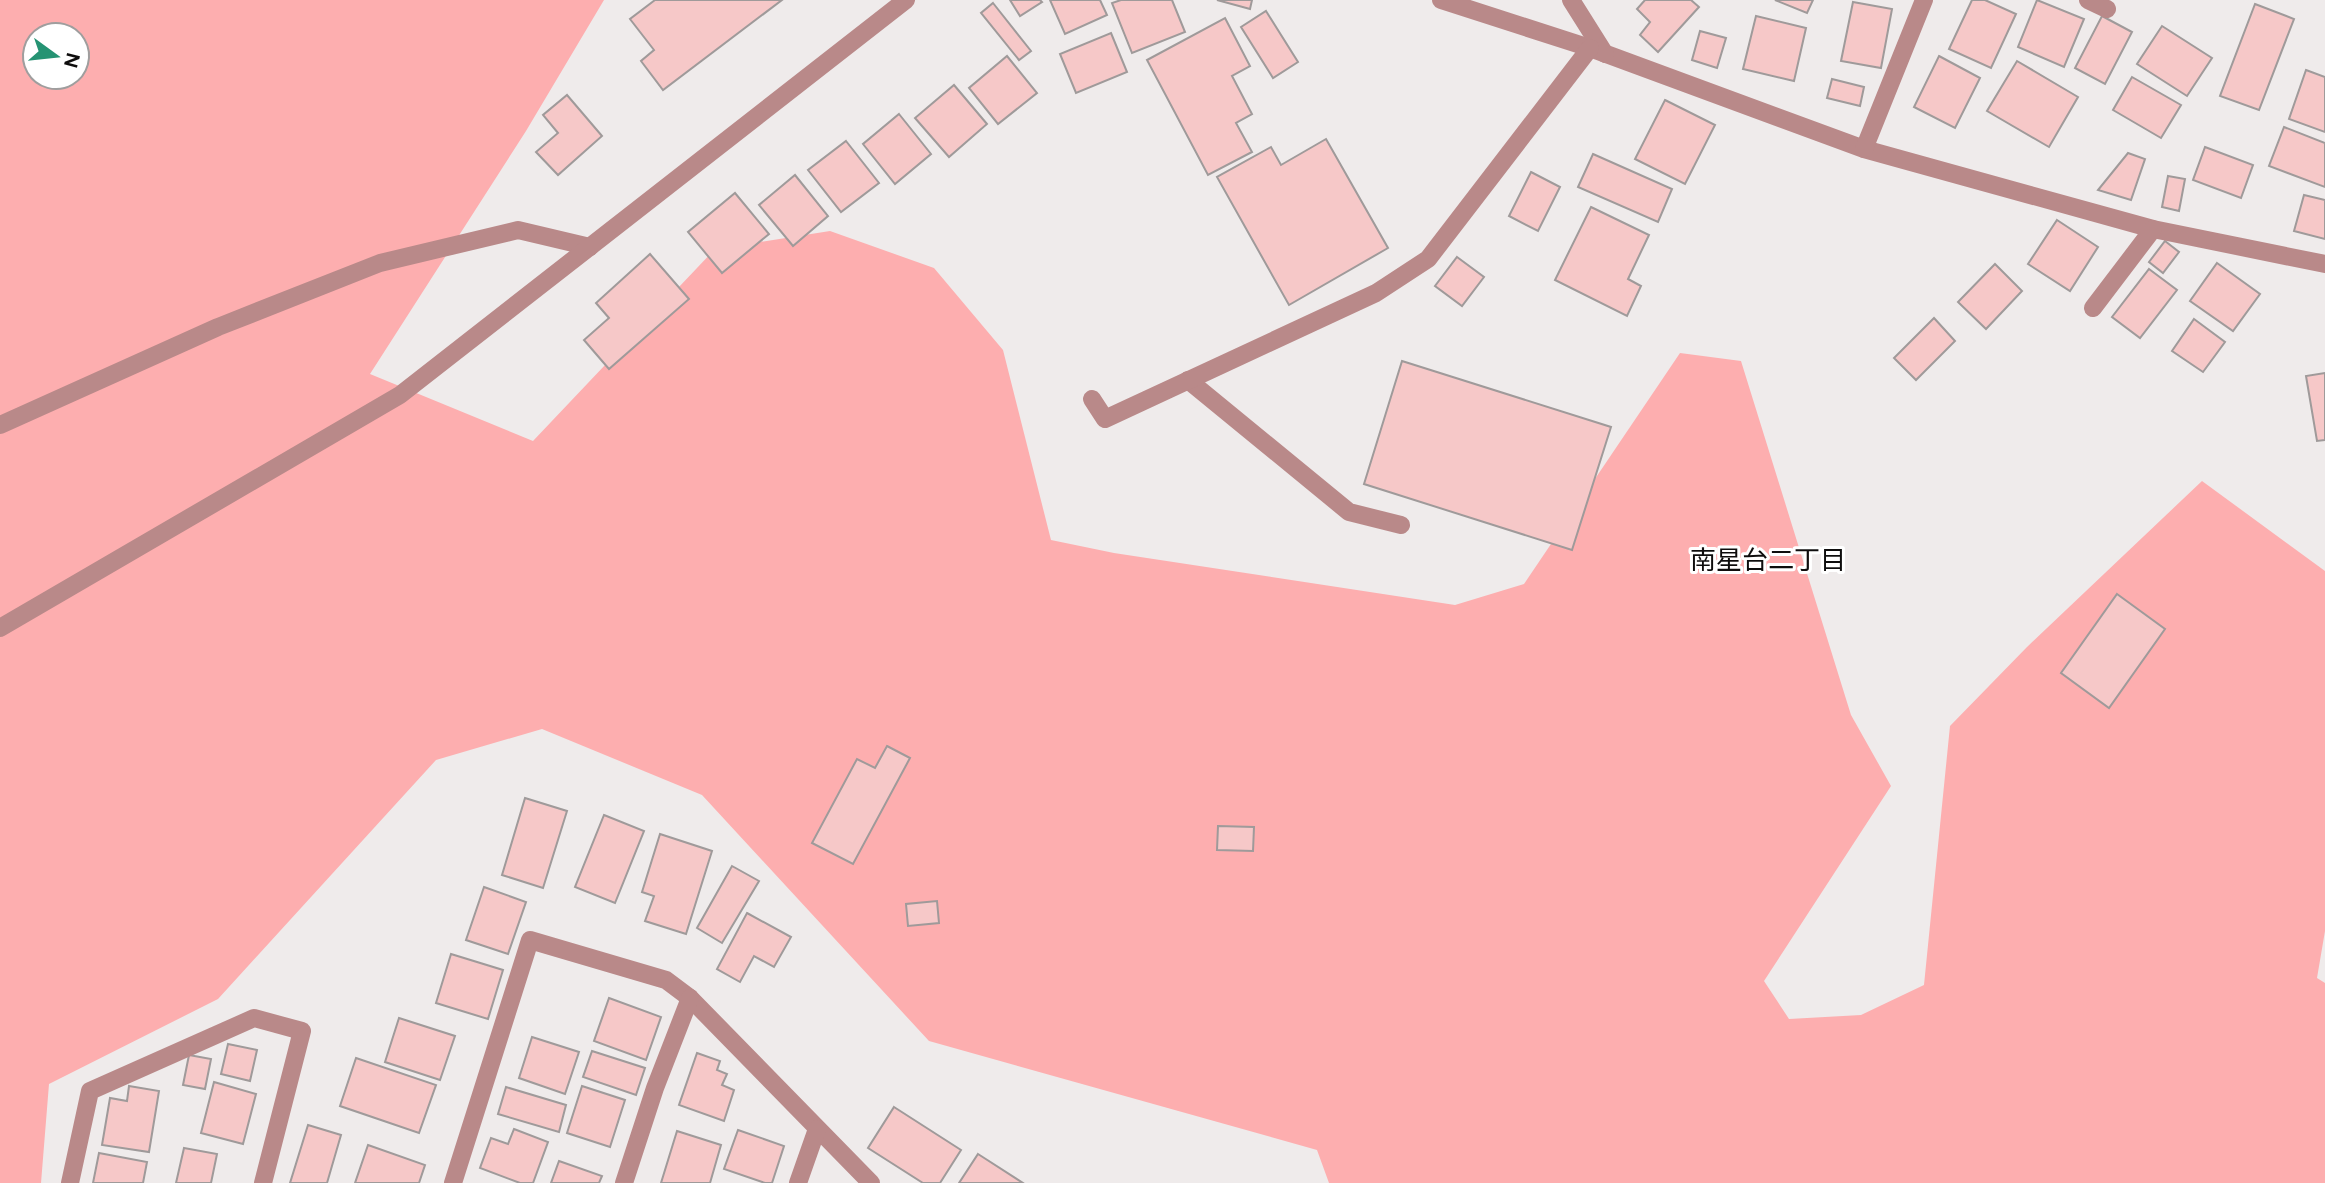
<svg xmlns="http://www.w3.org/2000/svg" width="2325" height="1183" viewBox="0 0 2325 1183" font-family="Figtree,'Noto Sans JP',sans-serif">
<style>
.green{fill:#fdaeaf;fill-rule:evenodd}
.building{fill:#f6c8c8;stroke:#9f9a9a;stroke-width:2}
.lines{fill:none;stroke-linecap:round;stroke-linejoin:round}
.minor{stroke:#b98989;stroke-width:18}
.labels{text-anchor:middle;stroke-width:6;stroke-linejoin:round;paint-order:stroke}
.neighbourhood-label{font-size:26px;fill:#0e0d0d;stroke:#fff}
</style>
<rect width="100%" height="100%" fill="#efebeb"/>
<path class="green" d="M0,0H604L526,131L370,374L533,441L715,249L830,231L934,268L1003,350L1051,540L1114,553L1455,605L1524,584L1680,353L1741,361L1851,715L1891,786L1764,981L1789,1019L1861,1015L1924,985L1950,726L2027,647L2202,481L2325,571V931L2317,978L2325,983V1183H1329L1317,1150L929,1041L702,795L542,729L436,760L218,999L49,1084L41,1183H0ZM35,35H77V77H35Z"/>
<g class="building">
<polygon points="655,0 782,0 663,90 641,61 654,50 630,19"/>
<polygon points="1010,0 1040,0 1042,2 1020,16"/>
<polygon points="1050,0 1100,0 1107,15 1065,34"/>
<polygon points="1121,0 1172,0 1185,32 1132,53 1112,3"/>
<polygon points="1217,0 1252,0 1250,9"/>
<polygon points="1645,0 1691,0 1699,7 1658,52 1640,35 1650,22 1637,9"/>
<polygon points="1775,0 1813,0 1807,13"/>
<polygon points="1972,0 1985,0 2016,14 1991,68 1949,49"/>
<polygon points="2037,0 2084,19 2064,67 2018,47"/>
<polygon points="1853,2 1892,9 1881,68 1841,61"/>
<polygon points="993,3 1031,51 1019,60 981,13"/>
<polygon points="2255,4 2294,19 2259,110 2220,96"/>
<polygon points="1266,11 1298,62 1273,78 1241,27"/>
<polygon points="1756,16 1806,28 1794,81 1743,69"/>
<polygon points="2102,16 2132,32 2105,84 2075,68"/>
<polygon points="1225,18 1250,66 1232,76 1252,114 1236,123 1252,152 1208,175 1147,60"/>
<polygon points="2162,26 2212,58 2187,96 2137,64"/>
<polygon points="1700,31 1726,38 1717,68 1692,60"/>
<polygon points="1111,33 1127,72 1076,93 1060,54"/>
<polygon points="1007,56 1037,93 998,124 969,88"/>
<polygon points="1939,56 1980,78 1955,128 1914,107"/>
<polygon points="2017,61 2078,97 2049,147 1987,111"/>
<polygon points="2306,70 2325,77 2325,132 2289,119"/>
<polygon points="2132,77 2181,105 2161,138 2113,110"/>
<polygon points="1832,79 1864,87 1860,106 1827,98"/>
<polygon points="954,85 987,124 949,157 915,118"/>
<polygon points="567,95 602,136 558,175 536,152 558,133 543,115"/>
<polygon points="1665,100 1715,125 1685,184 1635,159"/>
<polygon points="899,114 931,154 895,184 863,144"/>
<polygon points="2284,127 2325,143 2325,187 2269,166"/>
<polygon points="1326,139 1388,248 1289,305 1217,177 1271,147 1281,165"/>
<polygon points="846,141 879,183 841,212 808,170"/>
<polygon points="2205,147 2253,165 2241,198 2193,180"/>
<polygon points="2128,153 2145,159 2131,200 2098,190"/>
<polygon points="1593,154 1672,189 1658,222 1578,187"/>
<polygon points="1531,172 1560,187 1538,231 1509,216"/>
<polygon points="795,175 828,216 793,246 759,205"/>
<polygon points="2168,176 2185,179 2179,211 2162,207"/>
<polygon points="735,193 769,234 722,273 688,232"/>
<polygon points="2304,195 2325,200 2325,239 2294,231"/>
<polygon points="1591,207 1649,235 1628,279 1641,286 1627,316 1555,280"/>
<polygon points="2057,220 2098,247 2070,291 2028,264"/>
<polygon points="2165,241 2179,252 2163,273 2149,262"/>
<polygon points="650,254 689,299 609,369 584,340 609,318 596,303"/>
<polygon points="1457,257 1484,277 1462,306 1435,286"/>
<polygon points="2217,263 2260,294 2233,331 2190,301"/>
<polygon points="1995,264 2022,291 1986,329 1958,302"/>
<polygon points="2149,269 2177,290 2140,338 2112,317"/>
<polygon points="1934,318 1955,341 1916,380 1894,358"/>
<polygon points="2194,319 2225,342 2203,372 2172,351"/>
<polygon points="1402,361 1611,427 1572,550 1364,484"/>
<polygon points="2325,373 2325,440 2317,441 2306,376"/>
<polygon points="2117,594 2165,629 2109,708 2061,673"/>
<polygon points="887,746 910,758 853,864 812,843 857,759 875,768"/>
<polygon points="525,798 567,811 543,888 502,875"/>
<polygon points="604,815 644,831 615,903 575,887"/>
<polygon points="1218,826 1254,827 1253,851 1217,850"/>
<polygon points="660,834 712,851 686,934 645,921 654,896 642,892"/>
<polygon points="732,866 759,881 722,943 697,928"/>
<polygon points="484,887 526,902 508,954 466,940"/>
<polygon points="937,901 939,923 908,926 906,904"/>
<polygon points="747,913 791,937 774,967 754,956 740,982 717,969"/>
<polygon points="451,954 503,970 488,1019 436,1003"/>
<polygon points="609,998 661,1017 646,1060 594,1041"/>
<polygon points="399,1018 455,1036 440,1080 385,1062"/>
<polygon points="532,1037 579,1052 565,1094 519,1078"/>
<polygon points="228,1044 257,1050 250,1081 221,1074"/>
<polygon points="592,1051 645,1068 636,1095 583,1077"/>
<polygon points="697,1053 720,1061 717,1070 727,1074 722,1085 734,1090 724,1121 679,1105"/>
<polygon points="189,1055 211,1059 205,1089 183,1085"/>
<polygon points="356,1058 436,1085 419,1133 340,1106"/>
<polygon points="214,1082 256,1094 243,1144 201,1133"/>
<polygon points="129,1086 159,1091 149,1152 102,1145 110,1098 127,1101"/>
<polygon points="582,1086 625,1100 610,1147 567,1133"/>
<polygon points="506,1087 566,1105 559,1132 498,1114"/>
<polygon points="894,1107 961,1150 940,1183 923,1183 868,1148"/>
<polygon points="308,1125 341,1135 327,1183 290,1183"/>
<polygon points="514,1129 548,1142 533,1183 520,1183 480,1168 491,1138 508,1144"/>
<polygon points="738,1130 784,1146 772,1183 765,1183 724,1169"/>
<polygon points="677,1131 721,1145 710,1183 661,1183"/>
<polygon points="368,1145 425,1165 419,1183 355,1183"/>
<polygon points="184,1148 217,1154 211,1183 176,1183"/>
<polygon points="99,1153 147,1162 143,1183 93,1183"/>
<polygon points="978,1154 1023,1183 959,1183"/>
<polygon points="559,1161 602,1176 599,1183 551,1183"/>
</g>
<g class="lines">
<g class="minor">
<polyline points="1441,0 1590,48 1864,149 2153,229 2325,264"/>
<polyline points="1571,0 1605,54"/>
<polyline points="2088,0 2107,9"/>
<polyline points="1864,149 1924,0"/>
<polyline points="2093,308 2153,229"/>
<polyline points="1188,380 1349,512 1401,525"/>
<polyline points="1092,399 1105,419 1376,293 1428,259 1590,48"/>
<polyline points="0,425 218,327 380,263 518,230 590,247"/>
<polyline points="0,628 400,395 906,0"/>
<polyline points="70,1183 90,1091 254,1018 302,1031 263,1183"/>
<polyline points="453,1183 530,940 666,980 690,998 871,1183"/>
<polyline points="624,1183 655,1088 690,998"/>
<polyline points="798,1183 817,1129"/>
</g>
</g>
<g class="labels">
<g class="neighbourhood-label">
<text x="1768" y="569">南星台二丁目</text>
</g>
</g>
<g transform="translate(56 56) rotate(105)"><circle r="33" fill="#ffffff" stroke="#9f9e9e" stroke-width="2"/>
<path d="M0-5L12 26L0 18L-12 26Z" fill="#259373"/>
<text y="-10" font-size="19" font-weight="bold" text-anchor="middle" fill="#0e0d0d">N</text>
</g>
</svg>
